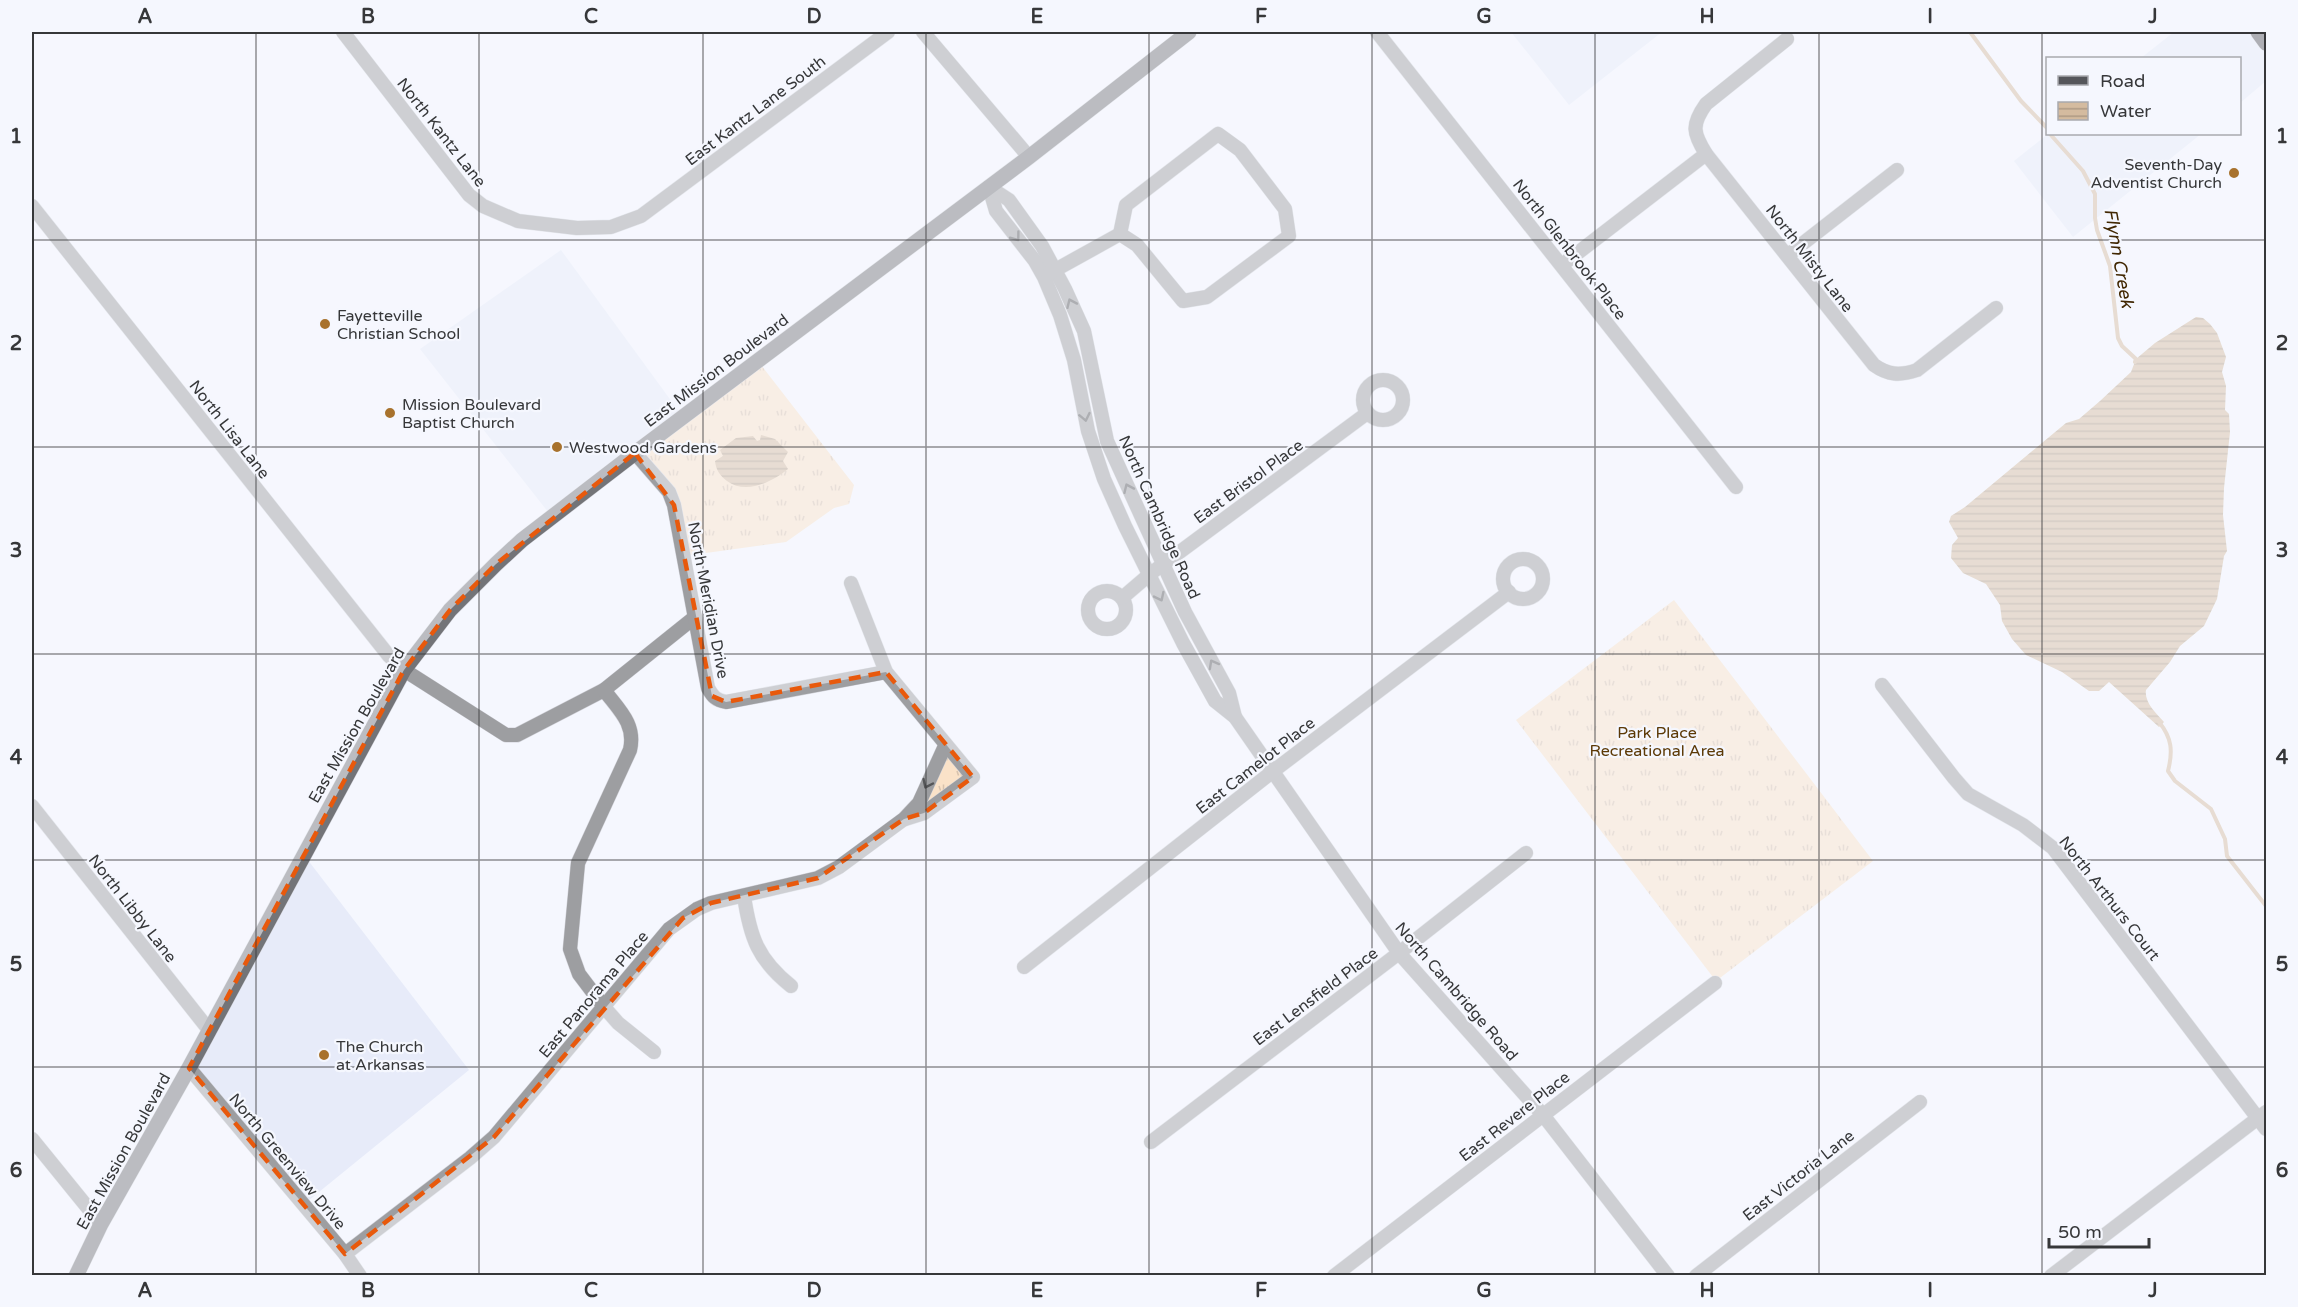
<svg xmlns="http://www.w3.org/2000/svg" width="2298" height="1307" viewBox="0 0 2298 1307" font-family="'Varela Round',sans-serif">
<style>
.built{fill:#e7ebf9}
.grass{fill:url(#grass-tufts)}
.water{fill:url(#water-rules)}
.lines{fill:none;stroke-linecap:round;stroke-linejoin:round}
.stream{stroke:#d4bb9f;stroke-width:4}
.minor-casing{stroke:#d3d4db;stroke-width:15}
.secondary-casing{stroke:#d3d4db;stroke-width:16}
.primary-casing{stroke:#d3d4db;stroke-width:16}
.minor{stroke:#9d9ea1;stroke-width:14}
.secondary{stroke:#737478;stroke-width:15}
.primary{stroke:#55565b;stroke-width:15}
.oneway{stroke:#555658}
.marked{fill:none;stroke:#e8590c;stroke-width:4.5;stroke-dasharray:12 8;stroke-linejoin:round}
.grid{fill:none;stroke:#363739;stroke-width:1.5;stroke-opacity:0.55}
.poi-dot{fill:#a8722d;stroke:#f5f7fe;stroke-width:2}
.labels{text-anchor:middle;stroke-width:4.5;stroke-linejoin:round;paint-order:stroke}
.street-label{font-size:16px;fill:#363739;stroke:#f5f7fe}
.poi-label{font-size:16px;fill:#363739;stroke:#f5f7fe;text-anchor:start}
.park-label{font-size:16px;fill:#5c3906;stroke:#f5f7fe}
.water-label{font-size:18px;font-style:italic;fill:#412702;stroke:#f5f7fe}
.neatline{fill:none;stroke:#363739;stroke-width:2}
.grid-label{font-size:20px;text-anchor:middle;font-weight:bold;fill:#363739}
</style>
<defs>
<pattern id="grass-tufts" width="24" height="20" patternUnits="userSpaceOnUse" patternTransform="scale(1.5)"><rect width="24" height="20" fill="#fae2c8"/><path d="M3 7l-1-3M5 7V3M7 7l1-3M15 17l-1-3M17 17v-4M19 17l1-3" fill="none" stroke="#d7c2ad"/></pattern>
<pattern id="water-rules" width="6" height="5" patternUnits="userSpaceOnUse" patternTransform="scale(1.5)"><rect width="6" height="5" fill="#d4bb9f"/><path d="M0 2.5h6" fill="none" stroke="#ad9983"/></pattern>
</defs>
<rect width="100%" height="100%" fill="#f5f7fe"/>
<g class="built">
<polygon points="1511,32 1662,32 1569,105"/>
<polygon points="2174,32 2258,32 2266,43 2266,81 2240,103 2240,58 2141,58"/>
<polygon points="2048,134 2201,134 2073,237 2014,161"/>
<polygon points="561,250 683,417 552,517 420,349"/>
<polygon points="304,855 469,1070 303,1205 189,1068"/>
</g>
<g class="grass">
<polygon points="758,361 854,485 849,504 834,508 786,542 684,556 674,505 635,453"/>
<polygon points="1674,600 1873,861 1716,981 1516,720"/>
<polygon points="945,746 973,777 924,813 919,803"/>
</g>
<g class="water">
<path d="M2196,317L2203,318L2210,324L2217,333L2226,357L2222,372L2226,386L2225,410L2229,414L2230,432L2224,488L2223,515L2227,551L2224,556L2217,599L2204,626L2180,646L2170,662L2146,690C2144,702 2156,713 2164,722L2159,727L2109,682L2099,691H2089L2062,672L2026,655L2012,639L2002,621L2000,605L1986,584L1963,573L1951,558L1952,545L1958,538L1949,522L1951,516L1965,507L2066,423L2079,419L2100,401L2131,372L2136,359L2155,343Z"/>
<path d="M761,435L775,439L788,452L783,461L788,469C772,482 746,495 727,481C720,476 716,470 715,461L723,456L720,450L736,438L753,436L757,441L760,440Z"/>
</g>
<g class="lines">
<g class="stream">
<polyline points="1970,32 2021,101 2048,129"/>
<polyline points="2050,134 2083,171 2095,194 2095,218 2097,230 2110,266 2118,338 2122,346 2136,359 2135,362"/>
<path d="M2159,722C2172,738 2173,751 2168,771L2175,781L2211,809L2225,839L2227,856L2266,906"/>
</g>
<defs>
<g id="minor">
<polyline points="343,32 469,195 483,206 518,221 577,228 611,227 641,216 888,32"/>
<polyline points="923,32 1029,157"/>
<polyline points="1377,32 1736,487"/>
<path d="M1787,39L1706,104C1691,125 1693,133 1706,154L1874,365C1888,375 1900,376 1917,370L1996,308"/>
<polygon points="1218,134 1240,150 1285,209 1289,236 1207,297 1183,301 1137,245 1120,234 1126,205"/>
<polyline points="989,187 996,211 1035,261 1044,277 1060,315 1074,360 1088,431 1104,479 1125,526 1183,643 1215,701 1235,717 1399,953 1543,1115 1668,1276"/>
<polyline points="989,187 1009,200 1042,246 1065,289 1084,331 1107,441 1185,612 1229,693 1235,717"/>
<polyline points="32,206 389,656 404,670 506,735 517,735 604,690 695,617"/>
<polyline points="1788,255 1897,170"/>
<polyline points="1562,265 1706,154"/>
<polyline points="1048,274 1120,234"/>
<circle cx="1383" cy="400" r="20"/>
<path d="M635,453L669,492L674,505L708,688C713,697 716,700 726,702L886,672"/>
<circle cx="1523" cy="579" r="20"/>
<polyline points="851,583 886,672 973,777 924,813 905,819"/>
<circle cx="1107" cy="610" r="19"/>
<polyline points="1122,598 1150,574 1366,414"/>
<polyline points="1882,685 1954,778 1968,794 2023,825 2053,848 2266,1129"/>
<path d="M604,690C619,710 636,724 630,750L578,863L570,949L579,974L604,1007L618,1023L654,1052"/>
<polyline points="32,806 209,1030"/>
<path d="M744,896C750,937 758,960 791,986"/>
<polyline points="1024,967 1272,772 1509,592"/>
<polyline points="189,1068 345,1254 360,1276"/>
<polyline points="32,1139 101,1224"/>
<polyline points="1151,1142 1399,953 1526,853"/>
<polyline points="345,1254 470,1158 494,1137 669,929 697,909 711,903 818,878 839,867 904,819 919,803 945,746"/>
<polyline points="1334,1276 1715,983"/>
<polyline points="1696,1276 1920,1102"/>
<polyline points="2051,1276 2266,1112"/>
</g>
<polyline id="secondary" points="76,1276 101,1224 189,1068 404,670 450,610 496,564 522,540 635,453 1029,157 1189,32"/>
<polyline id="primary" points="2258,32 2266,43"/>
</defs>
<use href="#minor" class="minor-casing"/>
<use href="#secondary" class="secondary-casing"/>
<use href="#primary" class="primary-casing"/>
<use href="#minor" class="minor"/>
<use href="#secondary" class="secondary"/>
<use href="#primary" class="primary"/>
</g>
<defs><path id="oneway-chevron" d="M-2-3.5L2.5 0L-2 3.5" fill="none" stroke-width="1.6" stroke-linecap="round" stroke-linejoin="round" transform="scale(1.5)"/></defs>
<g class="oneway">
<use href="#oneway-chevron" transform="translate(1016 237) rotate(53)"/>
<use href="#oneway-chevron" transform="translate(1071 303) rotate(-114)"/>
<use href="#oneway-chevron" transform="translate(1085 417) rotate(78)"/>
<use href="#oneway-chevron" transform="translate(1128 488) rotate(-114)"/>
<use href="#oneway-chevron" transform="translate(1160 597) rotate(64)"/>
<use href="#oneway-chevron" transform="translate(1213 664) rotate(-119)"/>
<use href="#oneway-chevron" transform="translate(927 784) rotate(115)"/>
</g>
<path d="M0 0H2298V1307H0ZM635,453L674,505L712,696L726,702L886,672L973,777L924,813L904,819L818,878L711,903L683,918L494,1137L345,1254L189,1068L404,670L450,610L496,564Z" fill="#f5f7fe" fill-opacity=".55" fill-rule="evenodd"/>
<path class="marked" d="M635,453L674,505L712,696L726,702L886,672L973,777L924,813L904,819L818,878L711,903L683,918L494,1137L345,1254L189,1068L404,670L450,610L496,564Z"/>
<path class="grid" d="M256,32V1276M479,32V1276M703,32V1276M926,32V1276M1149,32V1276M1372,32V1276M1595,32V1276M1819,32V1276M2042,32V1276M32,240H2266M32,447H2266M32,654H2266M32,860H2266M32,1067H2266"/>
<g class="poi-dot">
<circle cx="2234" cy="173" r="6"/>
<circle cx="325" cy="324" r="6"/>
<circle cx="390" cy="413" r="6"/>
<circle cx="557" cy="447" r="6"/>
<circle cx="324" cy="1055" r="6"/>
</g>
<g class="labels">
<g class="street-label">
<text transform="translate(755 110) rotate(-37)" y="6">East Kantz Lane South</text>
<text transform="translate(442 132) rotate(52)" y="6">North Kantz Lane</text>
<text transform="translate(1570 249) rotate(52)" y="6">North Glenbrook Place</text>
<text transform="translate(1810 258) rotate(52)" y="6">North Misty Lane</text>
<text transform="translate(716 370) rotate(-37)" y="6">East Mission Boulevard</text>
<text transform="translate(230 429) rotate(52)" y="6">North Lisa Lane</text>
<text transform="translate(1248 481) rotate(-36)" y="6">East Bristol Place</text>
<text transform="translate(1160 517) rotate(66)" y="6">North Cambridge Road</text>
<text transform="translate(709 600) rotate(79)" y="6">North Meridian Drive</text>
<text transform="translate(356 725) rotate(-60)" y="6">East Mission Boulevard</text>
<text transform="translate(1255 765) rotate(-38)" y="6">East Camelot Place</text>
<text transform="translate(2110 898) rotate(52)" y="6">North Arthurs Court</text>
<text transform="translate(133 908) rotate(52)" y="6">North Libby Lane</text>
<text transform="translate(1457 991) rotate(49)" y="6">North Cambridge Road</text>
<text transform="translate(593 994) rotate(-50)" y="6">East Panorama Place</text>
<text transform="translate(1315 996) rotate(-37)" y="6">East Lensfield Place</text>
<text transform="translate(1514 1116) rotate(-38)" y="6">East Revere Place</text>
<text transform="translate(123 1151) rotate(-61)" y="6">East Mission Boulevard</text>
<text transform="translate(288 1161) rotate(50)" y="6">North Greenview Drive</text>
<text transform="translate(1798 1175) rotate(-38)" y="6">East Victoria Lane</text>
</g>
<g class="poi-label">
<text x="2222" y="170" text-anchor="end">Seventh-Day<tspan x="2222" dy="18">Adventist Church</tspan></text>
<text x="337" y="321">Fayetteville<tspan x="337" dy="18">Christian School</tspan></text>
<text x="402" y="410">Mission Boulevard<tspan x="402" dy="18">Baptist Church</tspan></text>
<text x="569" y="453">Westwood Gardens</text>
<text x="336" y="1052">The Church<tspan x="336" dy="18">at Arkansas</tspan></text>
</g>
<g class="park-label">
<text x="1657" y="738">Park Place<tspan x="1657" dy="18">Recreational Area</tspan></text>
</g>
<g class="water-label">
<text transform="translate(2119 258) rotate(80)" y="6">Flynn Creek</text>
</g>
</g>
<rect width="2298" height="1307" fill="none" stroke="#f5f7fe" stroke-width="66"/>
<rect x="2046" y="57" width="195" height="78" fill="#f5f7fe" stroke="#a9aaaf" stroke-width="1.5"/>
<rect x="2058" y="76" width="30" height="9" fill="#55565b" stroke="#a9aaaf" stroke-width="1.5"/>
<text x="2100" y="87" font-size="18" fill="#363739">Road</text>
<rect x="2058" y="102" width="30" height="18" fill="url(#water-rules)" stroke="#a9aaaf" stroke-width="1.5"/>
<text x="2100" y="117" font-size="18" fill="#363739">Water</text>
<path d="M2049 1238v9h100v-9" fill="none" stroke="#363739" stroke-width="3"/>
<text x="2058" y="1238" font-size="18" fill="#363739" stroke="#f5f7fe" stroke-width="4.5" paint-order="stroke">50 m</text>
<rect x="33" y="33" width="2232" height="1241" class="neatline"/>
<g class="grid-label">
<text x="145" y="23">A</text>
<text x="368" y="23">B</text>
<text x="591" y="23">C</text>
<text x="814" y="23">D</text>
<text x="1037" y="23">E</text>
<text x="1261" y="23">F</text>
<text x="1484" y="23">G</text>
<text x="1707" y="23">H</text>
<text x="1930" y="23">I</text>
<text x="2153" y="23">J</text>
<text x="16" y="143">1</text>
<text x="2282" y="143">1</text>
<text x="16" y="350">2</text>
<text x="2282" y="350">2</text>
<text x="16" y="557">3</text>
<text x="2282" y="557">3</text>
<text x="16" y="764">4</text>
<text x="2282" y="764">4</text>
<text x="16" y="971">5</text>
<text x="2282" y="971">5</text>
<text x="16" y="1177">6</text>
<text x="2282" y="1177">6</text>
<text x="145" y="1297">A</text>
<text x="368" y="1297">B</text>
<text x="591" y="1297">C</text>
<text x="814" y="1297">D</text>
<text x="1037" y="1297">E</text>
<text x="1261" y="1297">F</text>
<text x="1484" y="1297">G</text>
<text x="1707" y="1297">H</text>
<text x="1930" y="1297">I</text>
<text x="2153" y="1297">J</text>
</g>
</svg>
